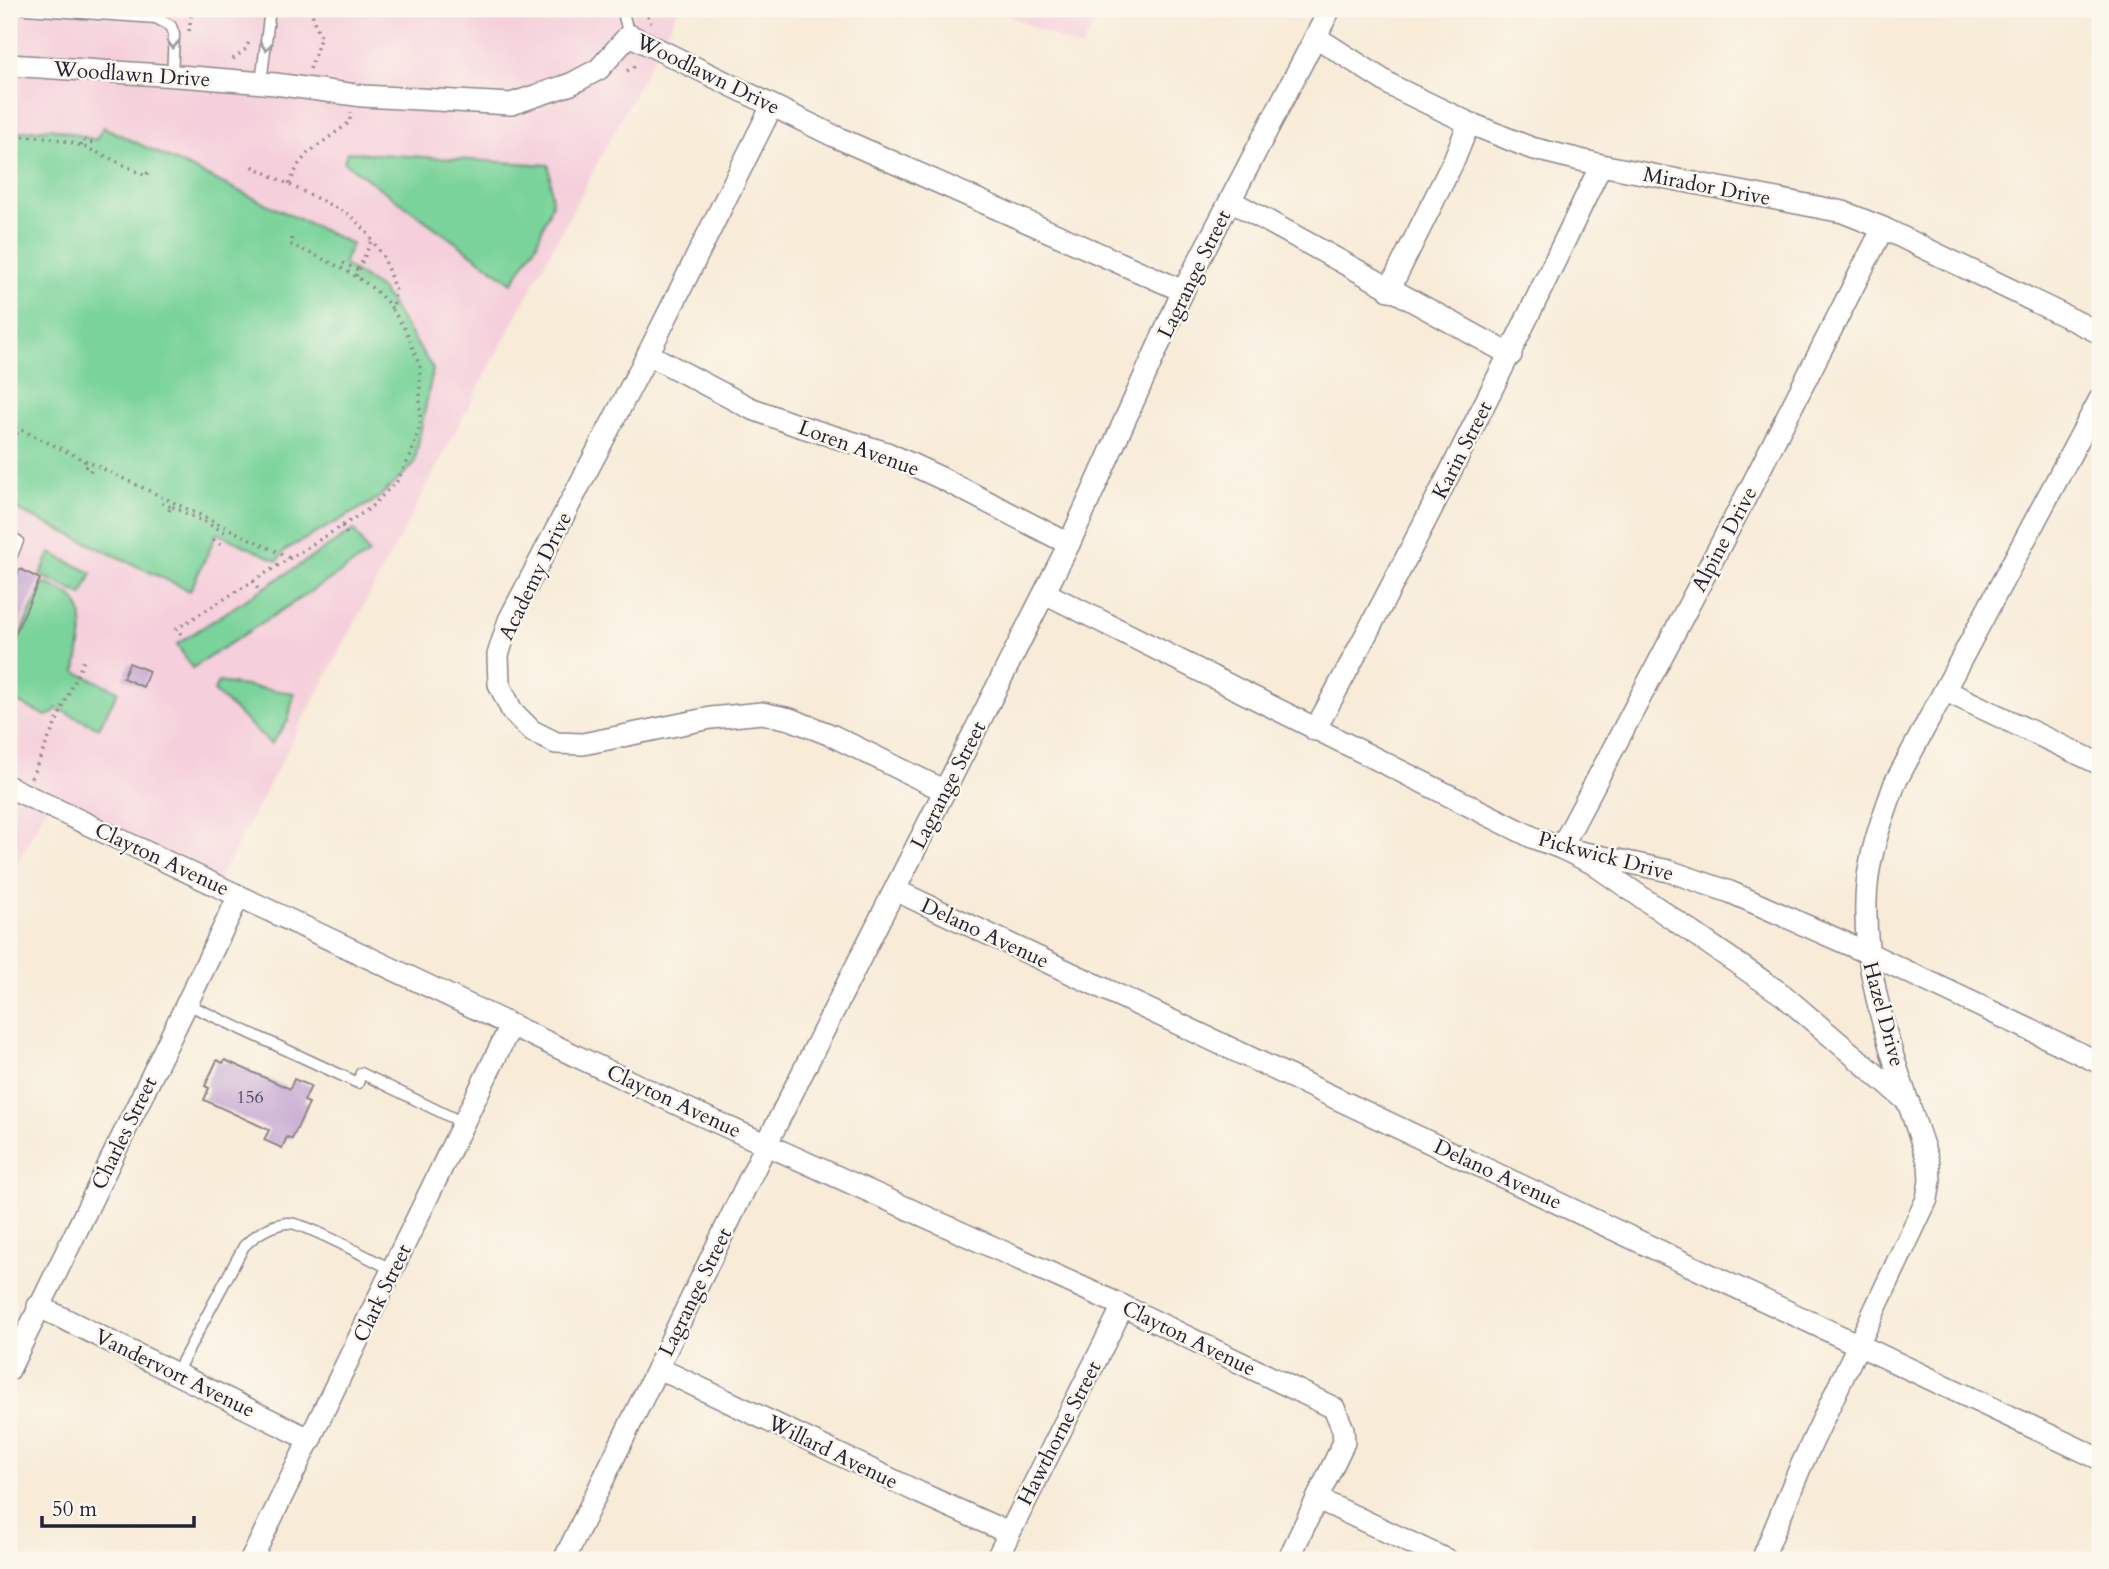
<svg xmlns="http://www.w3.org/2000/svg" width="2109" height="1569" viewBox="0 0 2109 1569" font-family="Cardo,serif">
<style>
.built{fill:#f5cfdb}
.green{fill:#79d39a;stroke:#4e7a6a;stroke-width:2}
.building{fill:#c9add3}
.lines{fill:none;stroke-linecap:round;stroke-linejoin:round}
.lane-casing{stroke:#8d868a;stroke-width:13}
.street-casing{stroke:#8d868a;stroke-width:24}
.path{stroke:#8d868a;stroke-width:3.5;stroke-dasharray:2 5;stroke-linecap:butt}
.lane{stroke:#fff;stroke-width:10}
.street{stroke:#fff;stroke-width:21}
.oneway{stroke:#9c9ca7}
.labels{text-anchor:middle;stroke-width:5;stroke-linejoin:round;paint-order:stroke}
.number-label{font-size:18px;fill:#4c4561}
.street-label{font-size:21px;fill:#22223b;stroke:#fbf7ec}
</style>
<rect width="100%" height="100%" fill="#fbf7ec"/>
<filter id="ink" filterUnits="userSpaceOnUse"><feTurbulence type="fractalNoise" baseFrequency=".0143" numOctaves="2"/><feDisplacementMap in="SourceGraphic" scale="14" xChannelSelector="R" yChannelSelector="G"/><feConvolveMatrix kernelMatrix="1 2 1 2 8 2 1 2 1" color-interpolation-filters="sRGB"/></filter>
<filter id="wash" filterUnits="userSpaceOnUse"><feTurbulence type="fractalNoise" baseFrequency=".00686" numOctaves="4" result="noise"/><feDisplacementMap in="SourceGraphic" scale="28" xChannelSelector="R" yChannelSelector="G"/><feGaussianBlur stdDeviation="1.57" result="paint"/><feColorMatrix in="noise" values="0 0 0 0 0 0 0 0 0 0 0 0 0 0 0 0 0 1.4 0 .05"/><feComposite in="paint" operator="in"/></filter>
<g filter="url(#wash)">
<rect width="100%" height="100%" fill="#f8ebd8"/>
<g class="built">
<polygon points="9,9 679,9 216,885 47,805 9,881"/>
<polygon points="995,9 1102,9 1081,49"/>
</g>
<g class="green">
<polygon points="103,127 352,244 343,264 382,290 433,369 414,465 376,500 285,550 278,561 217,533 190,591 9,506 9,133 52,128 96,140"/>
<polygon points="347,152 549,165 552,204 536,245 512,283 344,162"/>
<polygon points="354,530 369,554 192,668 177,644"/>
<polygon points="50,553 92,573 82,595 40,575"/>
<path d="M44,582C52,587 68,591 74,599C90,618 78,649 76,672L118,691L99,728L56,708L54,713L46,716L9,698V659Z"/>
<polygon points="218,682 294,693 288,721 271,744 214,691"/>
</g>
<g id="blocks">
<g class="building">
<polygon points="20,569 40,579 9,647 9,592"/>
<polygon points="129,663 149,671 143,687 123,678"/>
<polygon points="217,1060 223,1063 225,1060 290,1089 294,1079 311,1086 304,1101 309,1103 292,1139 287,1137 282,1148 264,1140 269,1130 204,1100 209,1088 205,1086"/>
</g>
</g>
</g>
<g filter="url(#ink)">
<use href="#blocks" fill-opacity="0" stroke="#8d868a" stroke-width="2"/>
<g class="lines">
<defs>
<g id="lane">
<polyline points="26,9 156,18 171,26 174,34 172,76"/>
<polyline points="622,9 629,35"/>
<polyline points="261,83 270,9"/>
<polyline points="9,536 18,541 9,562"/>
<polyline points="187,1004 358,1083 361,1073 465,1124"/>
<path d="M176,1373L244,1246C256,1234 269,1225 287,1223C304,1221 373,1261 393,1270"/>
</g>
<g id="street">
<polyline points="1316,37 1394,87 1469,123 1531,148 1601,165 1843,212 1883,228 2100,333"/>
<polyline points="9,65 192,77 275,84 363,96 511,104 571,84 599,69 629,35 834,136 1183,291"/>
<polyline points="772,106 648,354 509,620 498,655 499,684 512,711 532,731 556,743 583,744 711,718 762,713 790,719 831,735 945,791"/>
<polyline points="1231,201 1511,355"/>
<polyline points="1883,228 1753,483 1561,848 1592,863 1783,995 1909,1103"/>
<polyline points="1389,290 1454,160 1469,123"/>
<polyline points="648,354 750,408 796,425 887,453 943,479 1069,544"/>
<polyline points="1045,593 1534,838 1561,848 1669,871 1730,892 1868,953 2100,1063"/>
<polyline points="1946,691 2100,764"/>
<path d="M1315,730C1416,544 1510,356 1601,165"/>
<polyline points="9,787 692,1111 1123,1306 1334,1408 1343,1429 1344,1442 1288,1560"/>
<polyline points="895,890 2100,1459"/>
<polyline points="38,1306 311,1440"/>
<polyline points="658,1368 920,1493 1009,1533"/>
<polyline points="9,1370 239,896"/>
<polyline points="1318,1499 1447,1560"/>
<polyline points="251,1560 511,1025"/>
<polyline points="564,1560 767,1143 1069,544 1183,291 1330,9"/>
<polyline points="996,1560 1123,1306"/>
<path d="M1762,1560L1800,1468L1927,1199L1930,1181L1929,1164C1900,1074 1853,966 1869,870C1874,840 1885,811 1895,783L2100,399"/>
</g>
</defs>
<use href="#lane" class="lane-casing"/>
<use href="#street" class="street-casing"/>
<g class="path">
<polyline points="645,9 651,23"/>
<polyline points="189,31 192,9"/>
<polyline points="233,59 246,49 250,39"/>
<polyline points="310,69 321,36 315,25 311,9"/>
<polyline points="627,71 637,65"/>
<path d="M9,139C58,128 103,155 146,176L149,170"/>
<polyline points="81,146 83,140 95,144"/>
<polyline points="289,184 299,164 308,153 350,122 350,112"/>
<path d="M292,238L290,244C326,261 369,276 393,310"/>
<polyline points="343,263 358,270"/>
<polyline points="356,276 372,239"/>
<polyline points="9,424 290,558"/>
<polyline points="9,431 17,434 14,439"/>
<polyline points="85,461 83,465 91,469 89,474"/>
<polyline points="162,503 171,507"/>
<polyline points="169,511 171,506 229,534"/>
<polyline points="342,526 347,535"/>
<polyline points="213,540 224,546"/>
<polyline points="253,581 259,591"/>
<polyline points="186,639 176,629 369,509 397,481 411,455 420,425 420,367 407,333 393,310 395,290 384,258 366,231 350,215 252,166"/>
<polyline points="31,778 85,658"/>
</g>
<use href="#lane" class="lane"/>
<use href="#street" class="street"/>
</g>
<defs><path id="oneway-chevron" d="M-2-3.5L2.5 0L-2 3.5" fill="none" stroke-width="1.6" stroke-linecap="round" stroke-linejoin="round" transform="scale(1.75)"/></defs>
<g class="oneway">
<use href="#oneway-chevron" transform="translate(173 44) rotate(92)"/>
<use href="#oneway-chevron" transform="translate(266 46) rotate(97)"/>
</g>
</g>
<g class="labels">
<g class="number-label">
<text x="250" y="1103">156</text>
</g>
<g class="street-label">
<text transform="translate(132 74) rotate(4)" y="7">Woodlawn Drive</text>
<text transform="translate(708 74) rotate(26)" y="7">Woodlawn Drive</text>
<text transform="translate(1707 186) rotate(11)" y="7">Mirador Drive</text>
<text transform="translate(1194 274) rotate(-64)" y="7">Lagrange Street</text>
<text transform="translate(859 448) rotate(20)" y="7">Loren Avenue</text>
<text transform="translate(1462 450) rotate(-63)" y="7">Karin Street</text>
<text transform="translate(1724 539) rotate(-62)" y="7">Alpine Drive</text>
<text transform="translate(535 576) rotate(-64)" y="7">Academy Drive</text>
<text transform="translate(948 785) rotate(-63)" y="7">Lagrange Street</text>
<text transform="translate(1606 856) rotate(15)" y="7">Pickwick Drive</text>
<text transform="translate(162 859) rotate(25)" y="7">Clayton Avenue</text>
<text transform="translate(985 933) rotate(25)" y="7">Delano Avenue</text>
<text transform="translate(1884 1014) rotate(75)" y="7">Hazel Drive</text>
<text transform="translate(674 1101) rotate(25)" y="7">Clayton Avenue</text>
<text transform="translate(124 1133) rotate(-64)" y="7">Charles Street</text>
<text transform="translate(1498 1174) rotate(25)" y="7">Delano Avenue</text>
<text transform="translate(695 1292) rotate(-64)" y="7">Lagrange Street</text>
<text transform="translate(382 1293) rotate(-64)" y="7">Clark Street</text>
<text transform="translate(1189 1338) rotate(26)" y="7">Clayton Avenue</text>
<text transform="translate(175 1373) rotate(26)" y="7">Vandervort Avenue</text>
<text transform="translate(1059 1433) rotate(-63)" y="7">Hawthorne Street</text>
<text transform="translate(833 1452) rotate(26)" y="7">Willard Avenue</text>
</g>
</g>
<rect width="2109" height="1569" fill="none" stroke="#fbf7ec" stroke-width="35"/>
<path d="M42 1516v10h152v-10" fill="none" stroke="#22223b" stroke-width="3.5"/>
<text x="52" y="1516" font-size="21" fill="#22223b" stroke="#fbf7ec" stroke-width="5" paint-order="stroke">50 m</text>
</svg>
